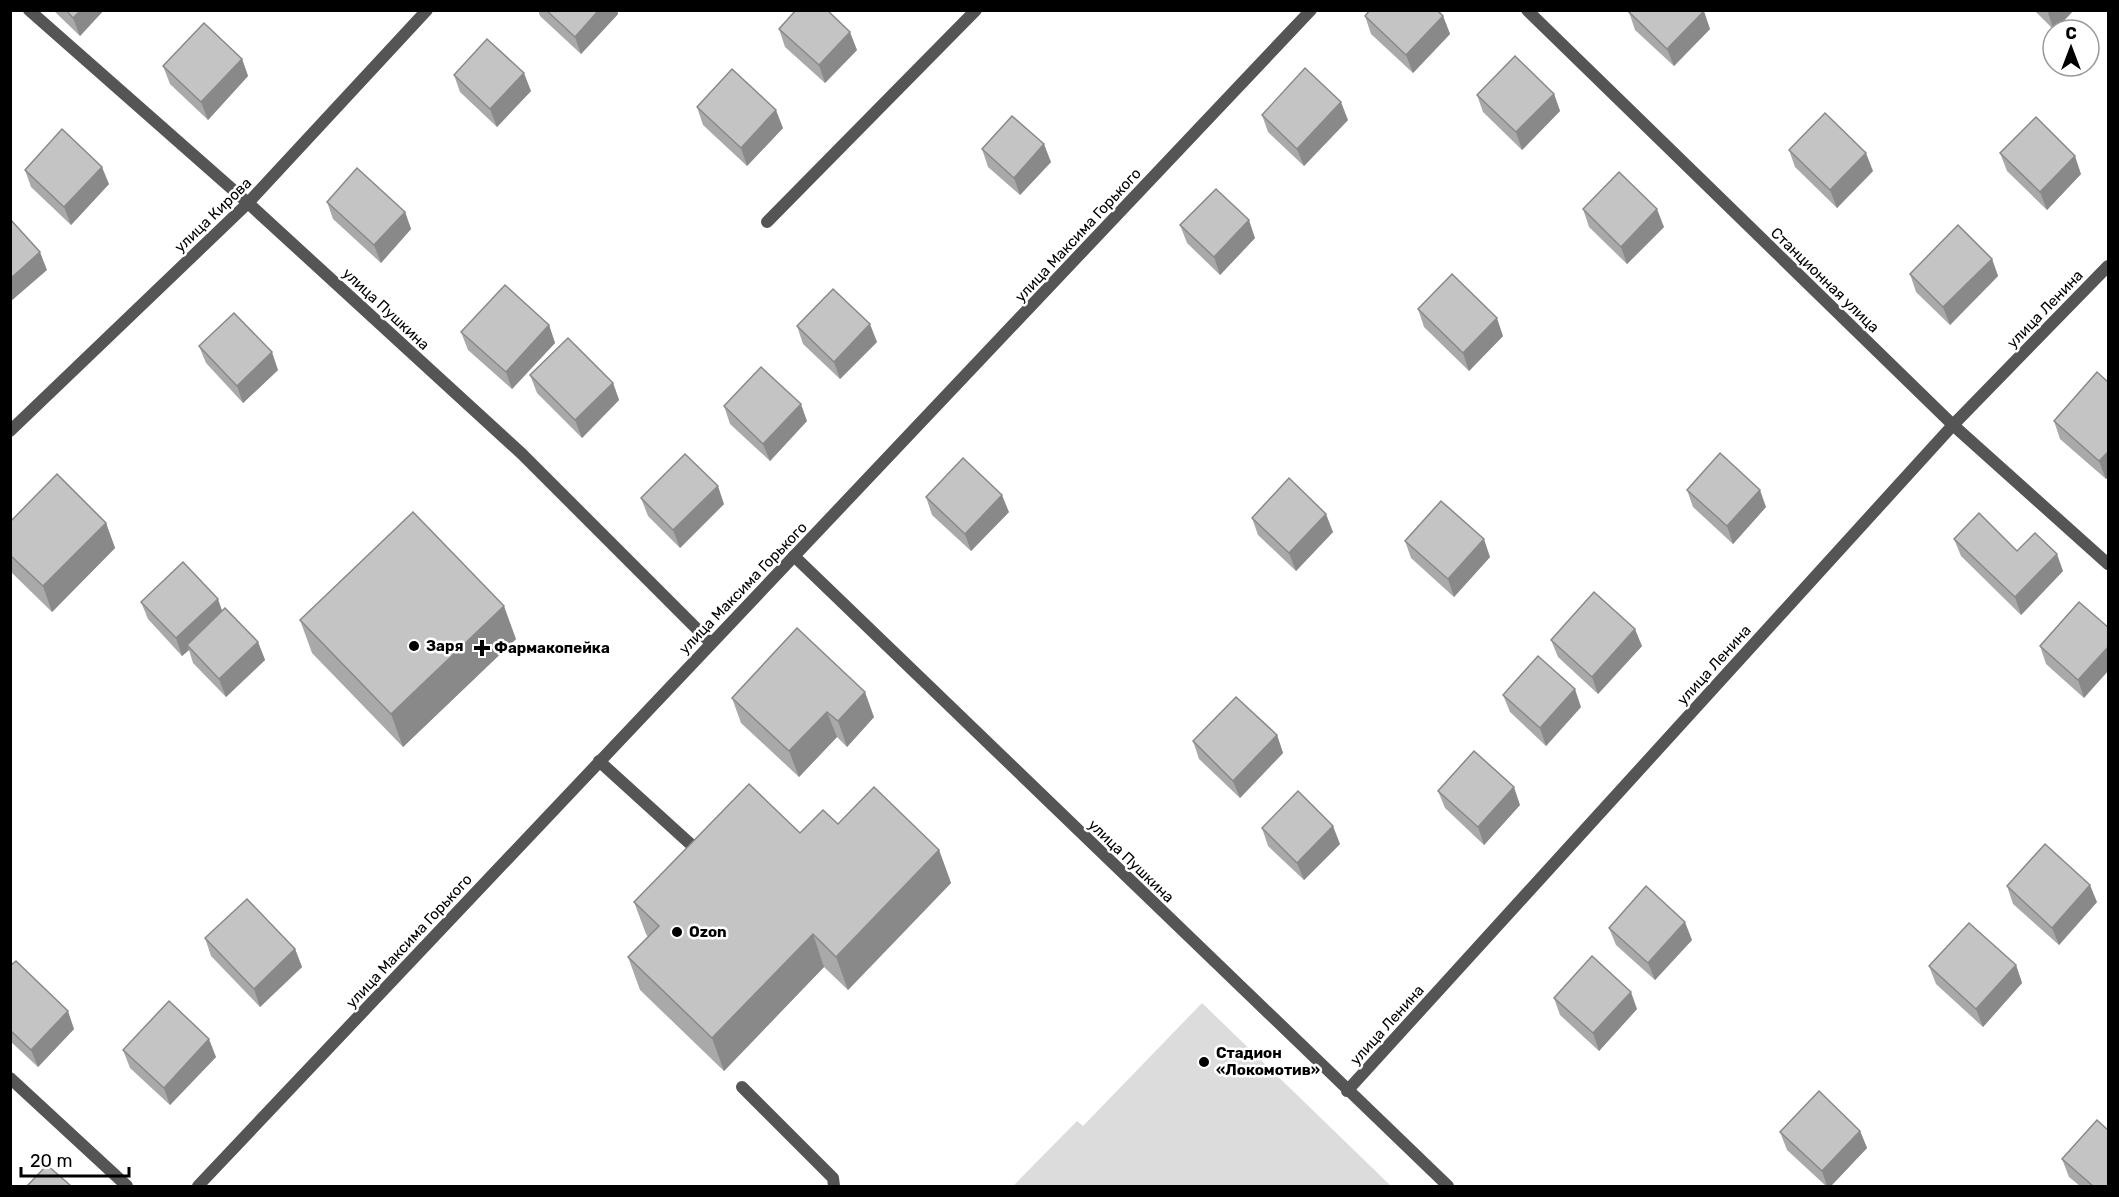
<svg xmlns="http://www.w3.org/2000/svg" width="2119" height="1197" viewBox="0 0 2119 1197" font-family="Rubik,sans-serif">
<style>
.green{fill:#dcdcdc}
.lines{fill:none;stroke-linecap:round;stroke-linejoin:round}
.service{stroke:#555;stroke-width:12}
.minor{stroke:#555;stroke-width:12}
.tertiary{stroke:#555;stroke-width:12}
.wall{fill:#a9a9a9}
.shaded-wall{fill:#898989}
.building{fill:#c4c4c4;stroke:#898989;stroke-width:1.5}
.poi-dot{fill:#000;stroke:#fff;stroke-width:2}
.labels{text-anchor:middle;stroke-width:5;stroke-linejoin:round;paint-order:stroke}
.street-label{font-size:15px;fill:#000;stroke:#fff}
.poi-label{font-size:15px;font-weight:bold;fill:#000;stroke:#fff;text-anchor:start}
</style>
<rect width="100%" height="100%" fill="#fff"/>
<polygon class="green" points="1202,1003 1391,1186 1013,1186 1077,1121 1083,1126"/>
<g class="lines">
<g class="service">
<polyline points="599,761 697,850"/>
<polyline points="742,1087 833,1178 834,1186"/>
</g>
<g class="minor">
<polyline points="29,10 248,203 522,454 711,643"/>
<polyline points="1527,10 1953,425 2108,564"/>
<polyline points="767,222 976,10"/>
<polyline points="10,431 248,203 427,10"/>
<polyline points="794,556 1448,1186"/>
<polyline points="10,1078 127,1186"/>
<polyline points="1347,1091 1953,425 2108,266"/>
</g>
<polyline class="tertiary" points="198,1186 1311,10"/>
</g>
<g class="wall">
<polygon points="53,10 104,10 80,36"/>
<polygon points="538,10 617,10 618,14 581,54 540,16"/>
<polygon points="2034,10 2074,10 2055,30 2054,30"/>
<polygon points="1629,12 1710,29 1674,66 1635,30"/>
<polygon points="1365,16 1443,16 1450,34 1413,73 1371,34"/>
<polygon points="779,29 857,50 825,83 785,47"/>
<polygon points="242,59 248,76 208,120 170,84 163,66"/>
<polygon points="454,75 531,91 497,127 460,92"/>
<polygon points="1554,94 1560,111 1522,150 1483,112 1477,95"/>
<polygon points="697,107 783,128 747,166 703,125"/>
<polygon points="1262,115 1348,120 1304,166 1268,132"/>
<polygon points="982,149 1051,162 1020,195 988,167"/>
<polygon points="1789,150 1873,171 1837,208 1795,167"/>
<polygon points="2000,153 2081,174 2047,210 2007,171"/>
<polygon points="25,170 109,184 71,225 31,187"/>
<polygon points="327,202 405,212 411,229 381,263 333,219"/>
<polygon points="1583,209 1664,227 1627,264 1589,227"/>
<polygon points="1180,225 1255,238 1220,275 1187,243"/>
<polygon points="1992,259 1998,276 1950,325 1916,292 1910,274"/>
<polygon points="1418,309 1503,336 1469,371 1424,327"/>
<polygon points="549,325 555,343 512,389 468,350 461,332"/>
<polygon points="797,326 877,342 840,379 803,344"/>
<polygon points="199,346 278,370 243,403 206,363"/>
<polygon points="530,375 613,383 619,400 582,438 537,393"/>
<polygon points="2109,383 2109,476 2106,479 2060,439 2054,421"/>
<polygon points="724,406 807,421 770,461 730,424"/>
<polygon points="1687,490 1766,507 1733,544 1693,507"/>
<polygon points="926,497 1009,512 971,551 932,515"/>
<polygon points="641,498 724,504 680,548 648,516"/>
<polygon points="1252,518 1333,532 1296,571 1258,535"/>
<polygon points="10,522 106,523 115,548 52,612 10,571"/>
<polygon points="1954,539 2017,551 2063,571 2021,615 1961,556"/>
<polygon points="1405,541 1490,557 1454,597 1411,558"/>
<polygon points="141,602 222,611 258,642 265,660 226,697 193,663 189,650 182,656 148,619"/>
<polygon points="2079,602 2084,698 2046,664 2040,646"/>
<polygon points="300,620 516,639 403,747 312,653"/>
<polygon points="1551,640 1642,646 1598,694 1558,657"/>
<polygon points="1503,695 1581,707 1546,746 1510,712"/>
<polygon points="732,698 874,717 847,747 837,737 799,777 741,723"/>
<polygon points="1277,735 1283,753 1240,798 1199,759 1193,741"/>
<polygon points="1438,791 1520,805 1484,845 1445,808"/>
<polygon points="838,824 939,850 951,883 848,990 824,967 724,1071 640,990 628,957 648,937 646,934 634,902 800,833"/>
<polygon points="1262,828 1340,844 1304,880 1268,846"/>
<polygon points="2007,886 2097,902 2059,945 2013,904"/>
<polygon points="1609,928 1692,940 1655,980 1616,945"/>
<polygon points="205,938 295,949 302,967 260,1007 211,956"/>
<polygon points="2016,965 2022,983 1983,1027 1936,984 1929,966"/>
<polygon points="10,966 74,1029 38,1067 10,1041"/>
<polygon points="1554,998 1637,1009 1599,1051 1560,1015"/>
<polygon points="123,1050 216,1057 170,1105 130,1068"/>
<polygon points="1860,1131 1867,1148 1831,1186 1826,1186 1787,1150 1780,1132"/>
<polygon points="2062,1159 2109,1186 2080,1186 2069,1177"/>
</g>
<g class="shaded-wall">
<polygon points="81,10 104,10 80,36 73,18"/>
<polygon points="599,10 617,10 618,14 581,54 575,37"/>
<polygon points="2051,10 2074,10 2055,30 2054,30 2048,13"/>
<polygon points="1704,11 1710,29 1674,66 1667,49"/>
<polygon points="1443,16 1450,34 1413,73 1406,55"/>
<polygon points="850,32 857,50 825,83 819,65"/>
<polygon points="242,59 248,76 208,120 201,102"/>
<polygon points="524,73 531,91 497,127 490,109"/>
<polygon points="1554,94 1560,111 1522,150 1516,132"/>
<polygon points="1341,102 1348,120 1304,166 1297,149"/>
<polygon points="776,110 783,128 747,166 741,148"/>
<polygon points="1044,144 1051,162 1020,195 1014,178"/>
<polygon points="1866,153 1873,171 1837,208 1830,190"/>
<polygon points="2075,156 2081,174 2047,210 2040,192"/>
<polygon points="102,167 109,184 71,225 64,207"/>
<polygon points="1657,209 1664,227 1627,264 1621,247"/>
<polygon points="405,212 411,229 381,263 374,245"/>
<polygon points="1249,220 1255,238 1220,275 1214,257"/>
<polygon points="40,252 47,270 10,302 10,279"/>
<polygon points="1992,259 1998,276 1950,325 1943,307"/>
<polygon points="1497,318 1503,336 1469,371 1463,353"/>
<polygon points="870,324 877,342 840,379 834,362"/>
<polygon points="549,325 555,343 512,389 506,372"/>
<polygon points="272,352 278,370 243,403 237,386"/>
<polygon points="613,383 619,400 582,438 575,420"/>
<polygon points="801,404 807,421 770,461 763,444"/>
<polygon points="2109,451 2109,476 2106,479 2099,461"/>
<polygon points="718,486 724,504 680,548 673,530"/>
<polygon points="1760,490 1766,507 1733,544 1727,526"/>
<polygon points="1002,495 1009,512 971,551 965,534"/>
<polygon points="1326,514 1333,532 1296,571 1289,553"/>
<polygon points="106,523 115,548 52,612 43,586"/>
<polygon points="1484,539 1490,557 1454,597 1448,579"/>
<polygon points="2057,554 2063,571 2021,615 2015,597"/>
<polygon points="218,599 224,616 187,645 189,650 182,656 176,638"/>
<polygon points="504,606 516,639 403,747 391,714"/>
<polygon points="1635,629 1642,646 1598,694 1592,677"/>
<polygon points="258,642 265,660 226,697 219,679"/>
<polygon points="2109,646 2109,670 2084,698 2078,680"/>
<polygon points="1575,689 1581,707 1546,746 1540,728"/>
<polygon points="865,692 874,717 847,747 838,721"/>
<polygon points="827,712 837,737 799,777 789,751"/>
<polygon points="1277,735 1283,753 1240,798 1233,781"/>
<polygon points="1514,787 1520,805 1484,845 1478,827"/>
<polygon points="1333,826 1340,844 1304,880 1297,863"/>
<polygon points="939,850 951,883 848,990 836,957"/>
<polygon points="2090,885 2097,902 2059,945 2052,928"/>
<polygon points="1685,922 1692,940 1655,980 1648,963"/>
<polygon points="813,934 824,967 724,1071 712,1038"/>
<polygon points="295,949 302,967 260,1007 254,989"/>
<polygon points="2016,965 2022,983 1983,1027 1976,1009"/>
<polygon points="1631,992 1637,1009 1599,1051 1593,1033"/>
<polygon points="68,1011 74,1029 38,1067 31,1050"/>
<polygon points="209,1039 216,1057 170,1105 164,1088"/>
<polygon points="1860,1131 1867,1148 1831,1186 1827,1186 1822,1171"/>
</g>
<g class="building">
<polygon points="66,10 81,10 73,18"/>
<polygon points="546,10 599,10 575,37"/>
<polygon points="796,10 827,10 850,32 819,65 779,29"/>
<polygon points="1370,10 1437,10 1443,16 1406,55 1365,16"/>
<polygon points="1630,10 1703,10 1704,11 1667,49 1629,12"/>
<polygon points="204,23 242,59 201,102 163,66"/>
<polygon points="487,39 524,73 490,109 454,75"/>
<polygon points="1515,56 1554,94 1516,132 1477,95"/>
<polygon points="1305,68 1341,102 1297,149 1262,115"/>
<polygon points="732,69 776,110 741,148 697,107"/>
<polygon points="1825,113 1866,153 1830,190 1789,150"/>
<polygon points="1012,116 1044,144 1014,178 982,149"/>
<polygon points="2036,117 2075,156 2040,192 2000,153"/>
<polygon points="62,129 102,167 64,207 25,170"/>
<polygon points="357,168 405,212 374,245 327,202"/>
<polygon points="1619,172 1657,209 1621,247 1583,209"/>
<polygon points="1216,189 1249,220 1214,257 1180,225"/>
<polygon points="10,219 40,252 10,279"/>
<polygon points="1958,225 1992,259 1943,307 1910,274"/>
<polygon points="1452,274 1497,318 1463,353 1418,309"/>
<polygon points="505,285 549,325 506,372 461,332"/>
<polygon points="833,289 870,324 834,362 797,326"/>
<polygon points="234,313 272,352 237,386 199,346"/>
<polygon points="568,338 613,383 575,420 530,375"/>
<polygon points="761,367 801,404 763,444 724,406"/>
<polygon points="2097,372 2109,383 2109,451 2099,461 2054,421"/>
<polygon points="1720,453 1760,490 1727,526 1687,490"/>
<polygon points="685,454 718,486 673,530 641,498"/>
<polygon points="963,458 1002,495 965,534 926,497"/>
<polygon points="57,474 106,523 43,586 10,555 10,522"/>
<polygon points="1289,478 1326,514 1289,553 1252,518"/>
<polygon points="1441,501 1484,539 1448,579 1405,541"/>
<polygon points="413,512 504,606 391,714 300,620"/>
<polygon points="1979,513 2017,551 2035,533 2057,554 2015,597 1954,539"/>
<polygon points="183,562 218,599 176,638 141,602"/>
<polygon points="1594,592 1635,629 1592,677 1551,640"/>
<polygon points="2079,602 2109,628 2109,646 2078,680 2040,646"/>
<polygon points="225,608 258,642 219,679 187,645"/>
<polygon points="797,628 865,692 838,721 827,712 789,751 732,698"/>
<polygon points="1538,656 1575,689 1540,728 1503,695"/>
<polygon points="1236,697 1277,735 1233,781 1193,741"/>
<polygon points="1474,751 1514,787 1478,827 1438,791"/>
<polygon points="749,784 800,833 823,810 838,824 874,787 939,850 836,957 813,934 712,1038 628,957 659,926 634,902"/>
<polygon points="1298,791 1333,826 1297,863 1262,828"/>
<polygon points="2045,844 2090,885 2052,928 2007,886"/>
<polygon points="1646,886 1685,922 1648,963 1609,928"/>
<polygon points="247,899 295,949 254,989 205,938"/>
<polygon points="1969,923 2016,965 1976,1009 1929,966"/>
<polygon points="1592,956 1631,992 1593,1033 1554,998"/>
<polygon points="16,961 68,1011 31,1050 10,1030 10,966"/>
<polygon points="169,1001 209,1039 164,1088 123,1050"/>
<polygon points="1819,1091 1860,1131 1822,1171 1780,1132"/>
<polygon points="2097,1120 2109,1131 2109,1184 2106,1186 2093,1186 2062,1159"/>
<polygon points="47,1165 71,1186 27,1186"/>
</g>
<g class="poi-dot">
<circle cx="414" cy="646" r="6"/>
<path d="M479 639h6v6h6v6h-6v6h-6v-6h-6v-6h6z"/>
<circle cx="677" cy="932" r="6"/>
<circle cx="1204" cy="1062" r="6"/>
</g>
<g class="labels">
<g class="street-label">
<text transform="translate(213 215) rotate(-44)" y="5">улица Кирова</text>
<text transform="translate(1078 235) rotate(-47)" y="5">улица Максима Горького</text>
<text transform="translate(1825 280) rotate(44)" y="5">Станционная улица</text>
<text transform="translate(386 309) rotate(43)" y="5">улица Пушкина</text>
<text transform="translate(2045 309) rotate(-46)" y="5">улица Ленина</text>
<text transform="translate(743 588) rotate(-46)" y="5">улица Максима Горького</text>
<text transform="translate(1714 665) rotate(-48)" y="5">улица Ленина</text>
<text transform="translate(1131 861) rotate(44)" y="5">улица Пушкина</text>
<text transform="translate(409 941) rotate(-47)" y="5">улица Максима Горького</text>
<text transform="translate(1387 1025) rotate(-48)" y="5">улица Ленина</text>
</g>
<g class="poi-label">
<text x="426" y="651">Заря</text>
<text x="494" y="653">Фармакопейка</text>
<text x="689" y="937">Ozon</text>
<text x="1216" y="1058">Стадион<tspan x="1216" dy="17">«Локомотив»</tspan></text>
</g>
</g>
<rect width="2119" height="1197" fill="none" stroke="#000000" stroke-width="24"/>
<g transform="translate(2071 48)"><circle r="28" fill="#ffffff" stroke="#999999" stroke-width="1.5"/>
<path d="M0-4.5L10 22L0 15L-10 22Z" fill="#000000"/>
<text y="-9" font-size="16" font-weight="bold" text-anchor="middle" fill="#000000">С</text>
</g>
<path d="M21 1167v9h108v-9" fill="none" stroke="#000000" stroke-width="3"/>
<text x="30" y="1167" font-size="18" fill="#000000" stroke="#ffffff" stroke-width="4.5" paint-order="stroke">20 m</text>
</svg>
